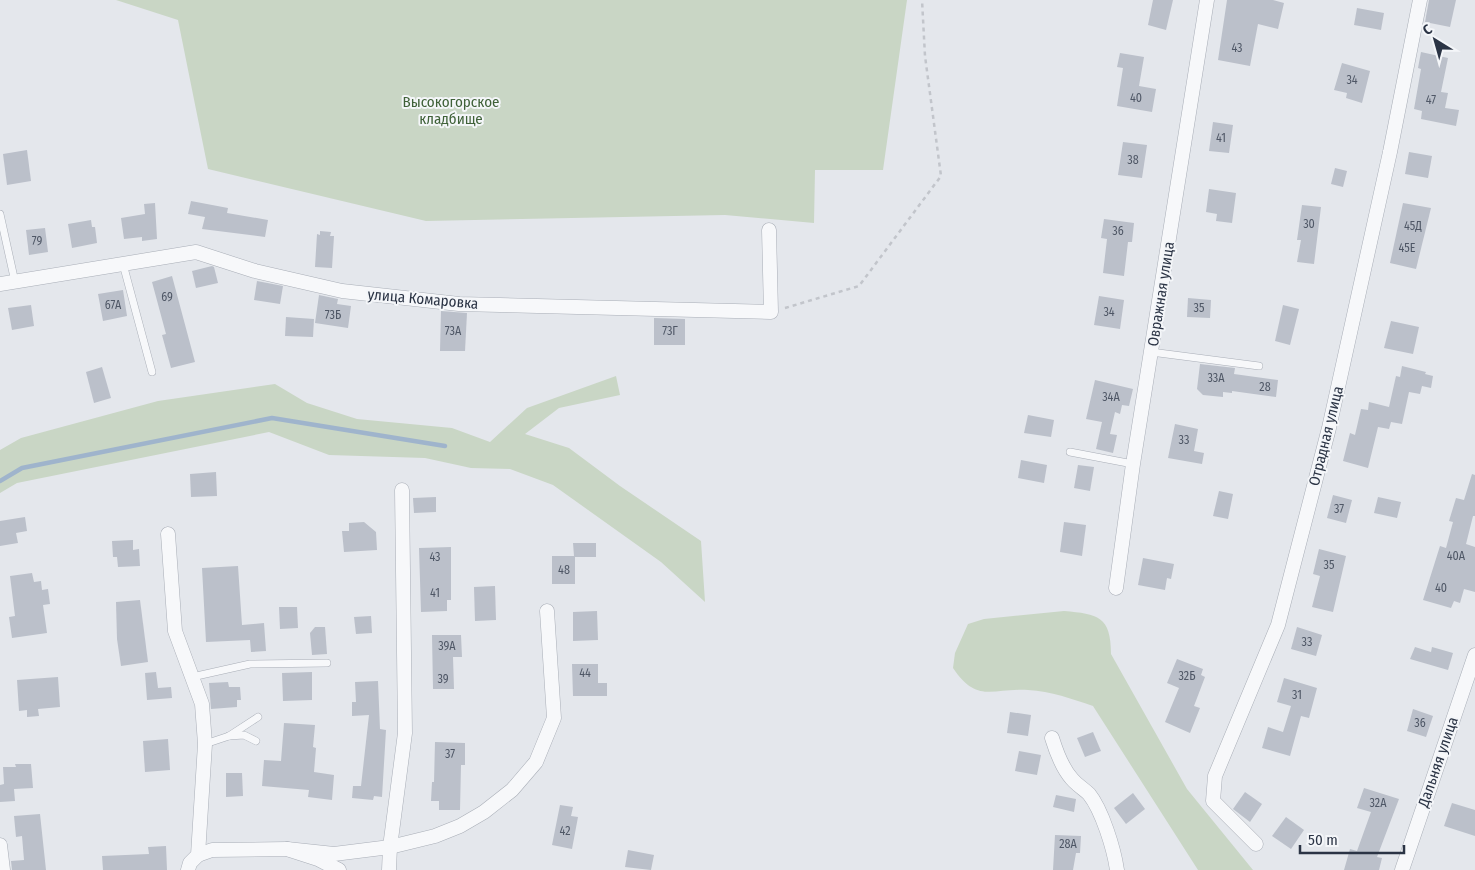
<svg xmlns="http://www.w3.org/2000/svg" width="1475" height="870" viewBox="0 0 1475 870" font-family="'Fira Sans Condensed',sans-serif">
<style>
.green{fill:#c9d6c5}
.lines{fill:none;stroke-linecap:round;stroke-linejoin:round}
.stream{stroke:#9fb4cc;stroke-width:4.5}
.building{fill:#bbc0ca}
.service-casing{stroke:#a9aeb7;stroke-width:8}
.minor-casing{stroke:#a9aeb7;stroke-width:15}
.path{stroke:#c2c5cb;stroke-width:2.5;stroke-dasharray:4 4;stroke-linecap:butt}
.service{stroke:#f7f8fa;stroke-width:7}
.minor{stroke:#f7f8fa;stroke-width:14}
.labels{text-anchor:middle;stroke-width:4;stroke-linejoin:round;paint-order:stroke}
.number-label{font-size:12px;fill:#4f5766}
.park-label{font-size:15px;fill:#3f6138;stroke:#f4f6f9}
.street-label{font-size:15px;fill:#2b3445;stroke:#f4f6f9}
</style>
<rect width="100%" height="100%" fill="#e4e7ec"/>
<g class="green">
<polygon points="116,0 907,0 883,170 815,170 814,223 725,215 426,221 208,169 178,20"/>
<polygon points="616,376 620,395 559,408 525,434 569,448 620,486 701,541 705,602 661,562 553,485 510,469 471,468 425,458 329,455 269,432 17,483 0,493 0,450 21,438 158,401 275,384 307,403 357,419 452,428 490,442 527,408"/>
<path d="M1064,611C1098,614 1111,616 1111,654L1187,789L1253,870H1198L1093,706C1072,699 1051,691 1028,690C993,688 977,704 953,668L955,653L968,624L984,619Z"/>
</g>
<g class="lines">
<polyline class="stream" points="0,481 22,468 272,418 445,446"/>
</g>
<g class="building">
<polygon points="1153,0 1173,0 1166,30 1148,25"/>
<polygon points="1227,0 1273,0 1284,3 1278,29 1258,24 1250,66 1218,60"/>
<polygon points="1429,0 1456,0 1450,27 1425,22"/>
<polygon points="1357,8 1384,13 1381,30 1354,25"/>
<polygon points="1421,52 1448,58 1441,92 1448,93 1445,108 1459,110 1456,126 1421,119 1422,111 1414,109 1421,69 1418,68"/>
<polygon points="1120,53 1144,57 1139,86 1156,89 1152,112 1117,106 1123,68 1117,67"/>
<polygon points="1342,63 1370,71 1362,103 1346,98 1347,93 1334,90"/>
<polygon points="1213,122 1233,125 1229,153 1209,151"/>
<polygon points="1123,142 1147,145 1142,178 1118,175"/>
<polygon points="27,150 31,181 7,185 3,154"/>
<polygon points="1409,152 1432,156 1428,178 1405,174"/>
<polygon points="1335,168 1347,171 1343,187 1331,184"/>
<polygon points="1209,189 1236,193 1232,223 1216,221 1217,214 1206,212"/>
<polygon points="191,201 228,208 227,213 268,220 265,237 202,229 205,217 188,214"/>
<polygon points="155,203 157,239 142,241 142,237 124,239 121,218 145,214 144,204"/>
<polygon points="1403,203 1431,208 1416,269 1390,263"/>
<polygon points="1302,205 1321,207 1314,264 1297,262 1301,240 1297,240"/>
<polygon points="1104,219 1134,223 1132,242 1128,242 1124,276 1103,273 1107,239 1101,238"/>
<polygon points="91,220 92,227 95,227 97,243 72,248 68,224"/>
<polygon points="45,228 48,252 29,255 26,230"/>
<polygon points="320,231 331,232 330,236 334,236 332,268 315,267 317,234 320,235"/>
<polygon points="212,266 214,267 218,283 196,288 192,271"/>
<polygon points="172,276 195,362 171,368 162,335 166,334 152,282"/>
<polygon points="257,281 283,286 280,304 254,300"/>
<polygon points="123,290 127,316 103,321 98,294"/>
<polygon points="319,295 338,299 337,304 351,306 348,328 315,323"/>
<polygon points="1099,296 1124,300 1120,329 1094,325"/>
<polygon points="1188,298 1211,300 1210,318 1187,317"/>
<polygon points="31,305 34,326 12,330 8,308"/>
<polygon points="1283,305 1299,309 1290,345 1275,341"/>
<polygon points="441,311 467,313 465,351 440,351"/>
<polygon points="286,317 314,319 313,337 285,336"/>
<polygon points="654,318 685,319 685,345 654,345"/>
<polygon points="1391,321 1419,327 1413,354 1384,348"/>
<polygon points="1200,364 1235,368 1234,374 1278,380 1276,397 1232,391 1232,393 1223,392 1223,397 1203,395 1197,389"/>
<polygon points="1402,366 1426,372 1425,374 1433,376 1431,388 1422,386 1420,394 1409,392 1402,424 1391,422 1389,429 1378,427 1368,468 1343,461 1350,433 1355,435 1361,409 1368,410 1369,402 1389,407 1396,376 1400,377"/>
<polygon points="102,367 111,398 94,403 86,372"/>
<polygon points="1095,380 1133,389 1129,406 1122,405 1120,414 1115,412 1110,434 1117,435 1113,453 1096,449 1102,422 1086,419"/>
<polygon points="1028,415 1054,420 1051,437 1024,433"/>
<polygon points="1175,424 1198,429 1194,451 1204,453 1202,464 1168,458"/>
<polygon points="1021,460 1047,465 1044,483 1018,478"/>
<polygon points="1078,465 1094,467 1090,491 1074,488"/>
<polygon points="216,472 217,496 191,497 190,474"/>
<polygon points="1472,474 1475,475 1475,516 1473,516 1466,544 1475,547 1475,592 1464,589 1460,603 1454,601 1451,608 1423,600 1440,546 1446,548 1453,522 1449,521 1456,498 1464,500"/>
<polygon points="1219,491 1233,494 1228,519 1213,516"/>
<polygon points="1333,495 1352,500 1346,523 1327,518"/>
<polygon points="436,497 436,512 414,513 413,498"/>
<polygon points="1378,497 1401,502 1397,518 1374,513"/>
<polygon points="25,517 27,531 16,533 18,543 0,546 0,521"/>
<polygon points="364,522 376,532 377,550 344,552 342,531 349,531 349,523"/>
<polygon points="1064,522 1086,525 1082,556 1060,552"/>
<polygon points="133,540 133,550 139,549 140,566 118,567 117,557 113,557 112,541"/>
<polygon points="573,543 596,543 596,557 575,557 575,584 552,584 552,556 574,556"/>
<polygon points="451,547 451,600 447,600 447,611 421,612 419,548"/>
<polygon points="1319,549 1346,556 1333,612 1312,607 1320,576 1313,574"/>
<polygon points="1143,558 1174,564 1171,579 1167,578 1165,590 1138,585"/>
<polygon points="238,566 242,625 264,623 266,651 251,652 250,640 206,642 202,568"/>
<polygon points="32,573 34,582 41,581 42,590 48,589 50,604 43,605 47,633 12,638 9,617 15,616 10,576"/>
<polygon points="495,586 496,620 475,621 474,587"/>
<polygon points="140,600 148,662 121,666 117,639 116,602"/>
<polygon points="279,607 297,607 298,628 280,629"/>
<polygon points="597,611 598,640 573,641 573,612"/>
<polygon points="371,616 372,633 356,634 354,617"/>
<polygon points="315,627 325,627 327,654 312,655 310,633"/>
<polygon points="1297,627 1322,635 1316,656 1291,649"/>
<polygon points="432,635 461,635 462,657 453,657 454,689 433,689"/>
<polygon points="1415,647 1431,652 1432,647 1453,653 1448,670 1410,659"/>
<polygon points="1177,659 1203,669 1201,675 1205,677 1194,706 1200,708 1190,733 1165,722 1179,688 1167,683"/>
<polygon points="572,664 598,664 598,683 607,683 607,696 573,696"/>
<polygon points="156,672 158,688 171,687 172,698 147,700 145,673"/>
<polygon points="312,672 312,700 283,701 282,673"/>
<polygon points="58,677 60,707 38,709 39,716 27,717 27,710 19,711 17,680"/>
<polygon points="1284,678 1317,688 1309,718 1301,716 1290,756 1262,748 1268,727 1283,732 1291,706 1277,702"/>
<polygon points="378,681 380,729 386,730 382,797 374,796 373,800 352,798 353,786 361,786 369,715 352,716 352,702 356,702 355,682"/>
<polygon points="228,682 229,687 240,687 241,700 237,700 237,707 211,709 209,683"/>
<polygon points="1413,709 1433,716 1426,737 1407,731"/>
<polygon points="1010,712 1031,715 1028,736 1007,733"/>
<polygon points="284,723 315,725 313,747 316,748 314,772 334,775 332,800 308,797 309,790 262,786 264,760 281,761"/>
<polygon points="1093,732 1101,751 1085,757 1077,738"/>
<polygon points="168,739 170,770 145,772 143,741"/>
<polygon points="435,742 465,743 465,765 461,765 460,810 439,810 439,801 431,801 432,782 434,782"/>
<polygon points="1019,751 1041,755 1037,775 1015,771"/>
<polygon points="15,764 31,764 33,788 14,789 15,801 0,802 0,785 4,784 3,767 16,767"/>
<polygon points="226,773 242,773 243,796 226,797"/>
<polygon points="1364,788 1399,799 1377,857 1382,858 1379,870 1344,870 1350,849 1357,851 1371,812 1357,808"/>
<polygon points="1245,792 1262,804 1250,822 1233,809"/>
<polygon points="1133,793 1145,809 1126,824 1114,808"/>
<polygon points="1056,795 1076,799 1074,812 1053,807"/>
<polygon points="1452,803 1475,810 1475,836 1444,826"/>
<polygon points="560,805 573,807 571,816 578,817 572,849 552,845"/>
<polygon points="40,814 46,870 12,870 11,861 24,860 22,836 16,837 14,816"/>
<polygon points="1286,817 1304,830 1291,849 1272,836"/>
<polygon points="1055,835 1081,836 1080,853 1076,853 1073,870 1053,870"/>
<polygon points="166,846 167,870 103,870 102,856 149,854 148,847"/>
<polygon points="628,850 654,855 651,870 625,867"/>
</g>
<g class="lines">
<defs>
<g id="service">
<polyline points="0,214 15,282"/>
<polyline points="123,264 152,372"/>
<polyline points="1151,352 1259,366"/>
<polyline points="1070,452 1133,464"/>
<polyline points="192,677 250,664 327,663"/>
<polyline points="229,736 244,735 256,741"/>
<polyline points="205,744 229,736 258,717"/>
</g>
<g id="minor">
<polyline points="0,284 196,252 255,271 342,291 459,304 771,312 769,230"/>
<polyline points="168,534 175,631 202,704 205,744 198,855 190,863 188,870"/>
<polyline points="1116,588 1133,464 1207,0"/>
<path d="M1052,738C1056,751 1062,768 1072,779C1077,785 1084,789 1089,794C1102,810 1114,849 1117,870"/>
<polyline points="1256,844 1213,801 1215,776 1278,625 1329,428 1390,152 1420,0"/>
<polyline points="0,845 3,870"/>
<polyline points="287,849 334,854 390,847 435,836 460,826 484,812 512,790 536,762 554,718 547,611"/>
<polyline points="198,855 212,850 287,849 318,859 339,870"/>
<polyline points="389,870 390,847 405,733 402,490"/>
<polyline points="1402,870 1475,655"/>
</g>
</defs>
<use href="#service" class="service-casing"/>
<use href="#minor" class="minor-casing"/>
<polyline class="path" points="785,308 859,286 941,176 925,56 922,0"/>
<use href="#service" class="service"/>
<use href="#minor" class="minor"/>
</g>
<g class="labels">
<g class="number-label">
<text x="1237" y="52">43</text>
<text x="1352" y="84">34</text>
<text x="1136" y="102">40</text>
<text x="1431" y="104">47</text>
<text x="1221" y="142">41</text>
<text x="1133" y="164">38</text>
<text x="1309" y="228">30</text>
<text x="1413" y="230">45Д</text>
<text x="1118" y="235">36</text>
<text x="37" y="245">79</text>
<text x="1407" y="252">45Е</text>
<text x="167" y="301">69</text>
<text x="113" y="309">67А</text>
<text x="1199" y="312">35</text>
<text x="1109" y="316">34</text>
<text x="333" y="319">73Б</text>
<text x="453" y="335">73А</text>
<text x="670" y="335">73Г</text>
<text x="1216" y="382">33А</text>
<text x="1265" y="391">28</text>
<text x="1111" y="401">34А</text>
<text x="1184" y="444">33</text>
<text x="1339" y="513">37</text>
<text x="1456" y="560">40А</text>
<text x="435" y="561">43</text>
<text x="1329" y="569">35</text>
<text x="564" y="574">48</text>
<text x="1441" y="592">40</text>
<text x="435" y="597">41</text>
<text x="1307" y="646">33</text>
<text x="447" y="650">39А</text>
<text x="585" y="677">44</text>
<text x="1187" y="680">32Б</text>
<text x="443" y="683">39</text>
<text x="1297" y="699">31</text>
<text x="1420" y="727">36</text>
<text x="450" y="758">37</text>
<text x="1378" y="807">32А</text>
<text x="565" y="835">42</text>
<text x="1068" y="848">28А</text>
</g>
<g class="park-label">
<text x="451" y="107">Высокогорское<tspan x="451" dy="17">кладбище</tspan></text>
</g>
<g class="street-label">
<text transform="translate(1161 294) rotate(-81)" y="5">Овражная улица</text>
<text transform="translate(423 299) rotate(5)" y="5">улица Комаровка</text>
<text transform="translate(1326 436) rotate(-76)" y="5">Отрадная улица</text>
<text transform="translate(1438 762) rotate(-71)" y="5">Дальняя улица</text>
</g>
</g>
<g transform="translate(1435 40) rotate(323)" stroke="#f4f6f9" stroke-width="4" paint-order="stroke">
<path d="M0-4L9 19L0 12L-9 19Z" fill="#2b3445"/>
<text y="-8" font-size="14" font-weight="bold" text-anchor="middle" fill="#2b3445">С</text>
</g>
<path d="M1300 845v8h104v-8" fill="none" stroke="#2b3445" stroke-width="2.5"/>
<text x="1308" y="845" font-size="15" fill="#2b3445" stroke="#f4f6f9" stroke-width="4" paint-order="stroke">50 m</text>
</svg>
